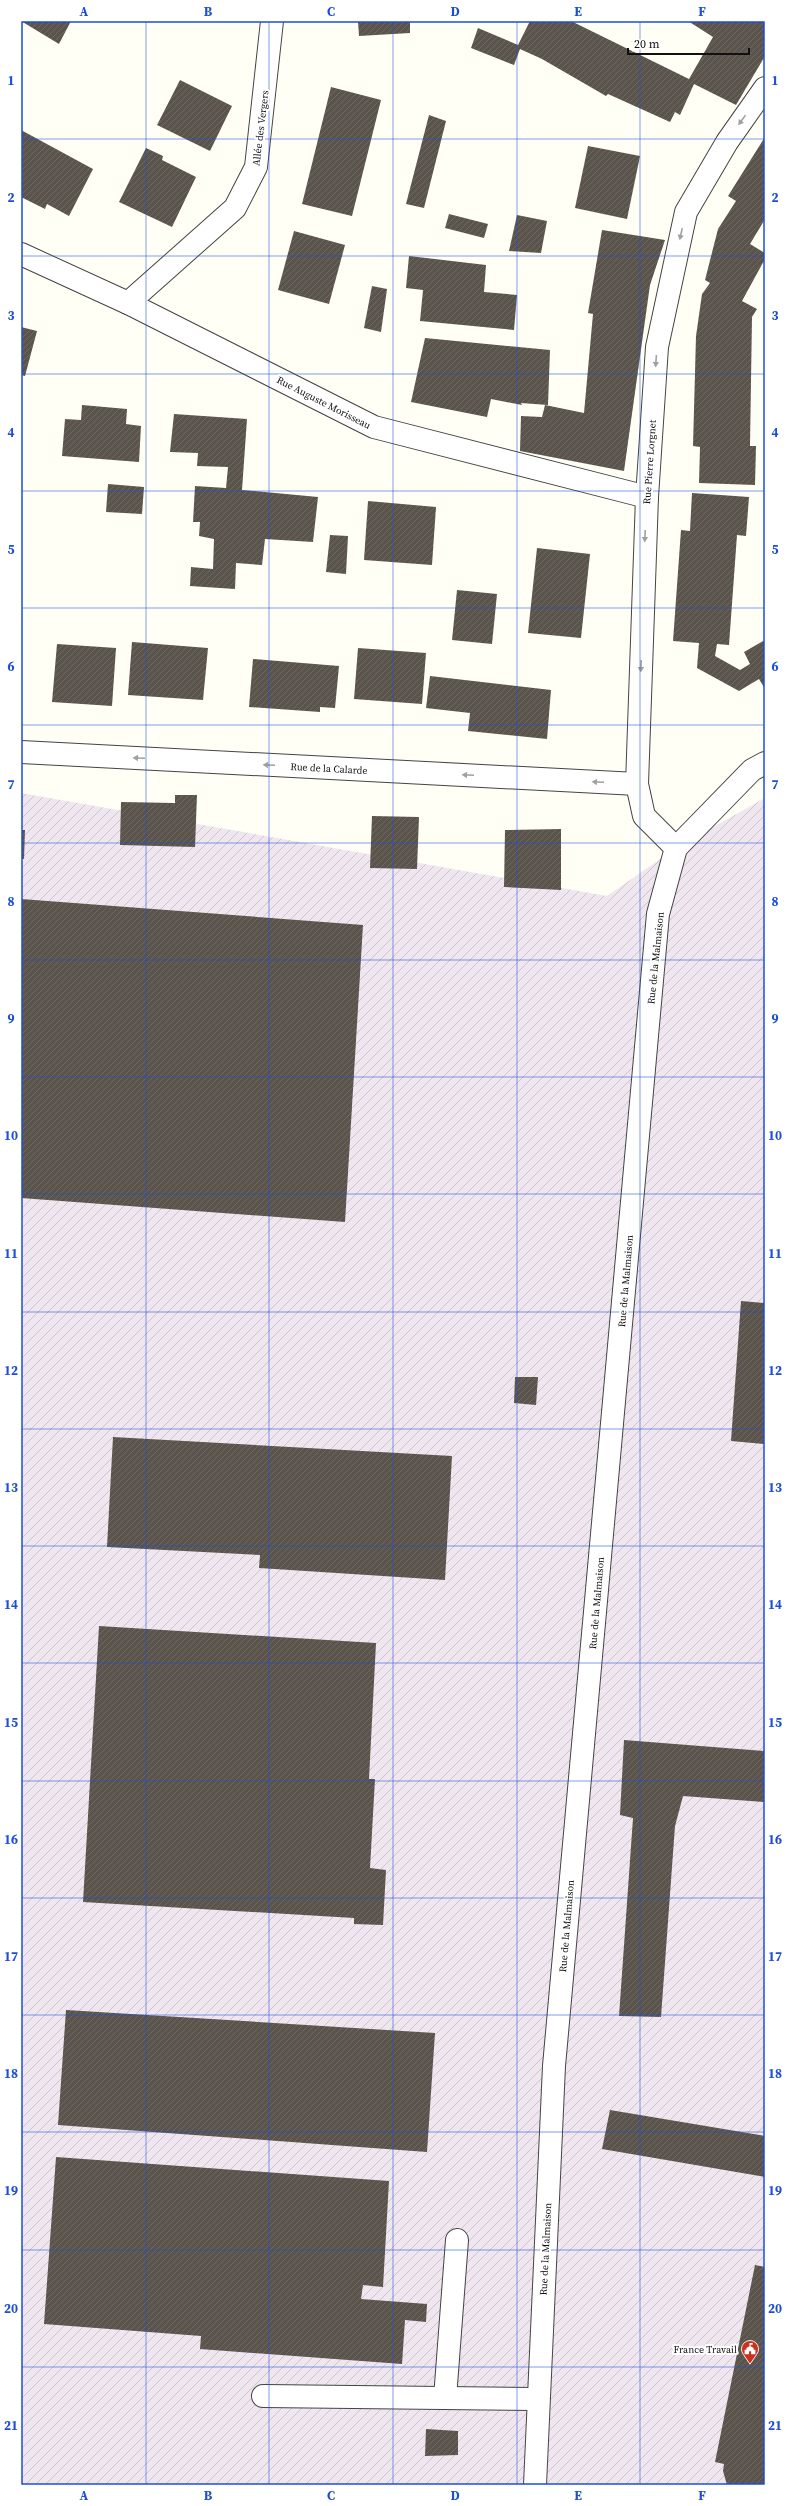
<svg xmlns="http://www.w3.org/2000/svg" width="786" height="2506" viewBox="0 0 786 2506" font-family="'Source Serif 4',serif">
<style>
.industrial{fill:url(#industrial-furrows)}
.building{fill:url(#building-hatch)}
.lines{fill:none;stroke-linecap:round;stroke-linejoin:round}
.lane-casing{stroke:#444;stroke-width:24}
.street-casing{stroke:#444;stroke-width:24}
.lane{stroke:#fff;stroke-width:22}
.street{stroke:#fff;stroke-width:22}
.oneway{fill:#a0a0a0}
.grid{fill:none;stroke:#1d4ed8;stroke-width:1;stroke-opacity:0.55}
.labels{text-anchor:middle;stroke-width:4;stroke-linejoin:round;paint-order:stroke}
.street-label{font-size:10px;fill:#111;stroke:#fff}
.poi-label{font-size:10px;fill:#111;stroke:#fff;text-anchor:end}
.neatline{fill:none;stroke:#1d4ed8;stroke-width:1.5}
.grid-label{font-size:13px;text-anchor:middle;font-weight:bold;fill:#1d4ed8}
</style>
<defs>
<pattern id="industrial-furrows" width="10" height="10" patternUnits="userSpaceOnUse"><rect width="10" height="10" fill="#efe6ef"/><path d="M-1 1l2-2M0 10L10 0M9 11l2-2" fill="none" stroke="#ccc4cc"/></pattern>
<pattern id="building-hatch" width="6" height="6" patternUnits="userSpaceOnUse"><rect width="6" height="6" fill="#5a544c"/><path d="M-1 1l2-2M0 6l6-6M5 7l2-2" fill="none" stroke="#6d6862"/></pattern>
</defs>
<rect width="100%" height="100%" fill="#fffff5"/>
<polygon class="industrial" points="21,793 607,896 676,848 765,798 765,2485 21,2485"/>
<g class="building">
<polygon points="21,21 71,21 59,44"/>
<polygon points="358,21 410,21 410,33 359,36"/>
<polygon points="530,21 571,21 689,79 713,37 688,21 765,21 765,56 736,105 694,84 680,115 675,112 670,122 608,94 606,96 542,59 520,49 514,65 471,48 478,28 518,45"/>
<polygon points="180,80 232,106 210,151 157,125"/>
<polygon points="331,87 381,100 352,216 302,204"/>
<polygon points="429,115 446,121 424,208 406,204"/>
<polygon points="21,130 93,169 69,216 47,204 45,209 21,197"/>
<polygon points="765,137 765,219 750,244 765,253 765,259 742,301 757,309 752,317 750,446 756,446 755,485 699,483 700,447 693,446 696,336 702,294 710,283 705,280 718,229 736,201 728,196"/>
<polygon points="588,146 640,156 627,219 575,208"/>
<polygon points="146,148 163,156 162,160 196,177 172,227 119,202"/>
<polygon points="449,214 488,224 484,238 445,228"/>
<polygon points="517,215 547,221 541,253 509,251"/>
<polygon points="602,230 665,240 650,285 624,471 520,451 521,416 542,417 545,405 584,413 593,314 588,313"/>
<polygon points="294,231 345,245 329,304 278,290"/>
<polygon points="409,256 486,265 484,292 517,295 514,330 420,321 423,290 406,288"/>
<polygon points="372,286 387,289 381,332 364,328"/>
<polygon points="21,327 37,331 25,376 21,375"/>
<polygon points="425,338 550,350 548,405 521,403 522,405 491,399 487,417 411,402"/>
<polygon points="82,405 127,409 126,424 141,426 139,462 62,456 65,419 81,420"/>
<polygon points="174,414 247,419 242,490 318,497 313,542 265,539 262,565 236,563 235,589 190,586 191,567 213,569 214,539 199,536 200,522 193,522 195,486 226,488 228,467 197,466 198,453 170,452"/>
<polygon points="108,484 144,487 142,514 106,512"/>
<polygon points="692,493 749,497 746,536 737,535 729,645 717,644 715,656 740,670 750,664 744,652 765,640 765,689 759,679 739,691 697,668 699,643 673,641 681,530 690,531"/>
<polygon points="368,501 436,507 432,565 364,560"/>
<polygon points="330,535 348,536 346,574 326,572"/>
<polygon points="537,548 590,554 581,638 528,633"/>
<polygon points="457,590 497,594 492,644 452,640"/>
<polygon points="132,642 208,648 203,700 128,695"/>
<polygon points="57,644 116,648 112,706 52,702"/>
<polygon points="358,648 426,653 422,704 354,699"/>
<polygon points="253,659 339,666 335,708 320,707 320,712 249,707"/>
<polygon points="430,676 551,690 547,739 468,731 470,713 426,708"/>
<polygon points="175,795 197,795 195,847 120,845 121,802 175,803"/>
<polygon points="372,816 419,817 417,869 370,868"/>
<polygon points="561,829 561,890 504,887 505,830"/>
<polygon points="21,830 25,830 24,859 21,859"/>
<polygon points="21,899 363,925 345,1222 21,1198"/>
<polygon points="741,1301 765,1303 765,1444 731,1441"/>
<polygon points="515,1377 538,1377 536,1405 514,1403"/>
<polygon points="113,1437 452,1456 445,1580 259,1568 260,1555 107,1547"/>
<polygon points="99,1626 376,1643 369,1779 375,1779 370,1868 386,1870 383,1925 354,1924 354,1918 83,1902"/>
<polygon points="624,1740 765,1751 765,1802 683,1796 675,1826 661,2017 619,2016 633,1818 620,1815"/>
<polygon points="66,2010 435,2033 427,2152 58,2125"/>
<polygon points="610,2110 765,2136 765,2177 602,2149"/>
<polygon points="56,2157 389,2181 383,2287 363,2285 361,2299 427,2304 426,2322 405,2320 402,2364 200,2349 201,2336 44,2324"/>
<polygon points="755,2265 765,2267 765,2485 727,2485 723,2471 724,2464 715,2462"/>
<polygon points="426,2429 458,2431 458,2455 425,2456"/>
</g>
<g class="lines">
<defs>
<g id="lane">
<polyline points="263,2396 537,2399"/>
<polyline points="445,2398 457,2240"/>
</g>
<g id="street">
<polyline points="21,254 128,303 374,427 647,497"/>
<polyline points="128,303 235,208 256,167 272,21"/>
<polyline points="21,752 637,784"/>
<polyline points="676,848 644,816 637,784 647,497 657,347 686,212 727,142 765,88"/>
<polyline points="535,2485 554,2066 658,914 676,848 752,770 765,763"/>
</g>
</defs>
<use href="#lane" class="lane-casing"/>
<use href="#street" class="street-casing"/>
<use href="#lane" class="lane"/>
<use href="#street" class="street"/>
</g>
<defs><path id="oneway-solid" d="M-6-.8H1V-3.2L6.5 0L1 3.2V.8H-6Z"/></defs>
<g class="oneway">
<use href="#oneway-solid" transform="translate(742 120) rotate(126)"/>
<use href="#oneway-solid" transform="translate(681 234) rotate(102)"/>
<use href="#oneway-solid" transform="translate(656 361) rotate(94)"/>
<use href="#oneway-solid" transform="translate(645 536) rotate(92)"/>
<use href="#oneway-solid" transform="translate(641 666) rotate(92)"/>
<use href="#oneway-solid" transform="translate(139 758) rotate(-177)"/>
<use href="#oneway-solid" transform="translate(269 765) rotate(-177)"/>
<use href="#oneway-solid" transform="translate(468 775) rotate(-177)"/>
<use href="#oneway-solid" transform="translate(598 782) rotate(-177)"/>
</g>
<path class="grid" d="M146,21V2485M269,21V2485M393,21V2485M517,21V2485M640,21V2485M21,139H765M21,256H765M21,374H765M21,491H765M21,608H765M21,725H765M21,843H765M21,960H765M21,1077H765M21,1194H765M21,1312H765M21,1429H765M21,1546H765M21,1663H765M21,1781H765M21,1898H765M21,2015H765M21,2132H765M21,2250H765M21,2367H765"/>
<defs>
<symbol id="civic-pin" viewBox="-11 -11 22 30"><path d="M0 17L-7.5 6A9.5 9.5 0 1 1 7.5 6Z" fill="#ca3220" stroke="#fff"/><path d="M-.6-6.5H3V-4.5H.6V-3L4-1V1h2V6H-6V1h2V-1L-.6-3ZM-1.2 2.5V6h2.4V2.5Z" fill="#fff"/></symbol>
</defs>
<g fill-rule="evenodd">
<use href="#civic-pin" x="740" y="2339" width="20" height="27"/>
</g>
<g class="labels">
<g class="street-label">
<text transform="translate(260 128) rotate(-83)" y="4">Allée des Vergers</text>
<text transform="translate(324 402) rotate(27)" y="4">Rue Auguste Morisseau</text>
<text transform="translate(649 462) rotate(-86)" y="4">Rue Pierre Lorgnet</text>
<text transform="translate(329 768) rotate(3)" y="4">Rue de la Calarde</text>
<text transform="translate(655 958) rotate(-84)" y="4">Rue de la Malmaison</text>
<text transform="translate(625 1281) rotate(-85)" y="4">Rue de la Malmaison</text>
<text transform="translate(596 1603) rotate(-85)" y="4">Rue de la Malmaison</text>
<text transform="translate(566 1926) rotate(-85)" y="4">Rue de la Malmaison</text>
<text transform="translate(545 2249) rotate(-87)" y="4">Rue de la Malmaison</text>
</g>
<g class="poi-label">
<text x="737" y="2353">France Travail</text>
</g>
</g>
<rect width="786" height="2506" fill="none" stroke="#ffffff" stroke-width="44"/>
<path d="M628 48v6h121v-6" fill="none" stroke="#111111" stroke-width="2"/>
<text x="634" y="48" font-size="12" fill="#111111" stroke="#ffffff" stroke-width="3" paint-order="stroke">20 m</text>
<rect x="22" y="22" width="742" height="2462" class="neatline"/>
<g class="grid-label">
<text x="84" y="16">A</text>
<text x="208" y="16">B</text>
<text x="331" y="16">C</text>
<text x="455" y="16">D</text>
<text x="578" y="16">E</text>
<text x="702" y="16">F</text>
<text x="11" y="85">1</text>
<text x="775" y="85">1</text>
<text x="11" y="202">2</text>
<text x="775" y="202">2</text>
<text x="11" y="320">3</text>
<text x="775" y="320">3</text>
<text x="11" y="437">4</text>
<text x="775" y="437">4</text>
<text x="11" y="554">5</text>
<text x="775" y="554">5</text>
<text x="11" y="671">6</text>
<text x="775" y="671">6</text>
<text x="11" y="789">7</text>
<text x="775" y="789">7</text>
<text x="11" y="906">8</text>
<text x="775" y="906">8</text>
<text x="11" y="1023">9</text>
<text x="775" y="1023">9</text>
<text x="11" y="1140">10</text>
<text x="775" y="1140">10</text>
<text x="11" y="1258">11</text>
<text x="775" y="1258">11</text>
<text x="11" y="1375">12</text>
<text x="775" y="1375">12</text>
<text x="11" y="1492">13</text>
<text x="775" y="1492">13</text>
<text x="11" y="1609">14</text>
<text x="775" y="1609">14</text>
<text x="11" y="1727">15</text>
<text x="775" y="1727">15</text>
<text x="11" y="1844">16</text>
<text x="775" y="1844">16</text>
<text x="11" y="1961">17</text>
<text x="775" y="1961">17</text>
<text x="11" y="2078">18</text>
<text x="775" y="2078">18</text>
<text x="11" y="2195">19</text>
<text x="775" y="2195">19</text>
<text x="11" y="2313">20</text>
<text x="775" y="2313">20</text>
<text x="11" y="2430">21</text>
<text x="775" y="2430">21</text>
<text x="84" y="2500">A</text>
<text x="208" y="2500">B</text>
<text x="331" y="2500">C</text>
<text x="455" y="2500">D</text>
<text x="578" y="2500">E</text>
<text x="702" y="2500">F</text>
</g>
</svg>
